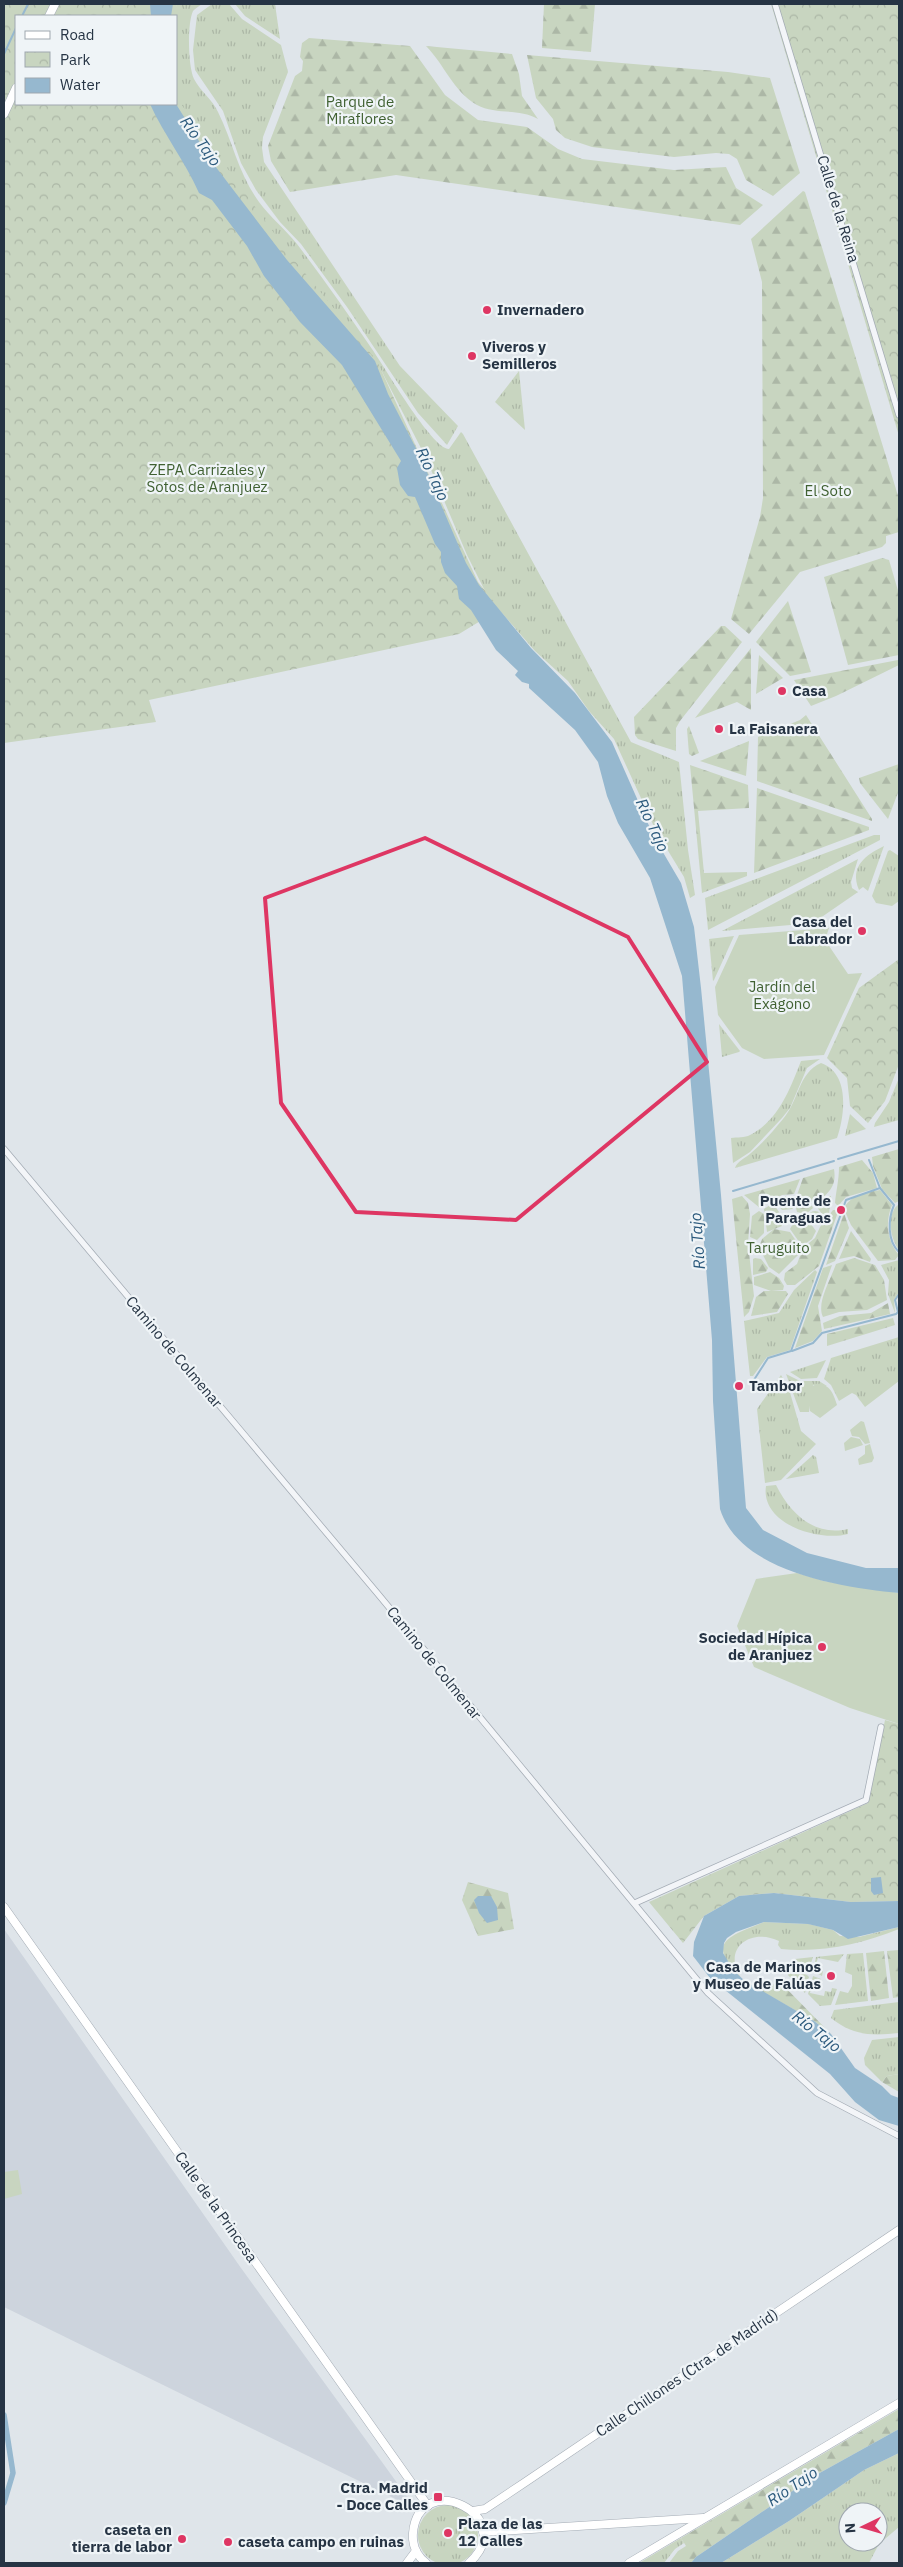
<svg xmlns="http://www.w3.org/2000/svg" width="903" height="2567" viewBox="0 0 903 2567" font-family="'IBM Plex Sans',sans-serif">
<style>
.built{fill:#cdd4dd}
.grass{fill:url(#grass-tufts);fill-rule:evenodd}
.forest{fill:url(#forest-firs)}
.park{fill:url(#park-crowns)}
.garden{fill:#c8d5c0}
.water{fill:#96b8cf}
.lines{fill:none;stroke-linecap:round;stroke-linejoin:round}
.stream{stroke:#96b8cf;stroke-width:2}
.canal{stroke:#96b8cf;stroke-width:5.5}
.street-casing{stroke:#a4acb5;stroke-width:7}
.secondary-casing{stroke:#a4acb5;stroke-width:9}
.street{stroke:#f3f5f8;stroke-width:5.5}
.secondary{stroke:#fff;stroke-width:8}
.marked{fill:none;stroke:#de3663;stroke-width:4;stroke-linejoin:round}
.poi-dot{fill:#de3663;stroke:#eff4f7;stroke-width:2}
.labels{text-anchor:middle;stroke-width:4.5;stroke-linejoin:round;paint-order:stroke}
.park-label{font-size:15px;fill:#406132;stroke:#eff4f7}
.street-label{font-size:15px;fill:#263444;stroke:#eff4f7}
.poi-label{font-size:15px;font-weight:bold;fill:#263444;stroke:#eff4f7;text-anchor:start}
.water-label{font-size:16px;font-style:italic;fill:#2b597c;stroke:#eff4f7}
</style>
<defs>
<pattern id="grass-tufts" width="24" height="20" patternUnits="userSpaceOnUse" patternTransform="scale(1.25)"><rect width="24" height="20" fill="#c8d5c0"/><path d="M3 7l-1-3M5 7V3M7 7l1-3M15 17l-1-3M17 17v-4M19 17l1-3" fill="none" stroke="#acb7a6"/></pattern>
<pattern id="forest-firs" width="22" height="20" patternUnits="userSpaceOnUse" patternTransform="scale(1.25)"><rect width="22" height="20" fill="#c8d5c0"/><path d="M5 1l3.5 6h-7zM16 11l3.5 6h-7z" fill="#acb7a6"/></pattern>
<pattern id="park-crowns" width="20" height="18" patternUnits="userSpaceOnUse" patternTransform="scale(1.25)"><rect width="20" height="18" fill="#c8d5c0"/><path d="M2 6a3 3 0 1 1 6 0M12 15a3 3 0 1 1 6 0" fill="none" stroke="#acb7a6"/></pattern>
</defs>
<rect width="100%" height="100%" fill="#dfe5ea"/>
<polygon class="built" points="4,1929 241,2268 411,2502 406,2504 4,2307"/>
<g class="grass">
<path d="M177,4H202C199,6 195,9 193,11C187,24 188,66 194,79C200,91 213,100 218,112C233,142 238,173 259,202C270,217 285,229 297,244C323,278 348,314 372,349C384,366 432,449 449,449L461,432L463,434L631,742L679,762L688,850L695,895L690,898L684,877L656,831L614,739L589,711L568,681L535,651L488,597L467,555L426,458L380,368L302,284L176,103V16H173Z"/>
<polygon points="212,4 229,4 242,19 281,45 288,72 263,137 262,148 264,162 400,366 458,426 447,445 418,413 347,307 301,244 280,222 256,190 241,163 223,111 195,70 193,50 197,15"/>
<polygon points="235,4 275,4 280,39 245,16"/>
<polygon points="519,371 525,430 495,402"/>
<polygon points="874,835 880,835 880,840 708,930 705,898"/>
<path d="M884,846L868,891L863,887L859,890C849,866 866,855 884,846Z"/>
<polygon points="890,850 899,856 899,901 892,906 876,903 872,896 888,851"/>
<polygon points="858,859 851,882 852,888 858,892 813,923 722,931"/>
<polygon points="734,936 714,980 713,981 709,939"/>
<polygon points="719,1024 740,1051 739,1052 722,1057"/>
<path d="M820,1059L807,1068L790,1108L782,1118L750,1152L733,1163L731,1138C737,1137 745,1138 750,1135C779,1120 790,1089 801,1061Z"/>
<path d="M821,1063C850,1073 845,1115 837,1138L735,1168C737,1161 746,1158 751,1153C763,1143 773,1131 783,1119C799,1101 798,1073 821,1063Z"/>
<polygon points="899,1078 899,1120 874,1127 875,1123 889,1102"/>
<polygon points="850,1114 866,1129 845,1136"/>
<path d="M899,1204V1250C890,1239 886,1213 899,1204Z"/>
<polygon points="899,1260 899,1292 894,1300 895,1313 888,1294 889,1280 881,1265"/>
<polygon points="815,1270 817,1272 790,1350 767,1357 753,1376 750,1376 744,1321 779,1313 794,1290"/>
<polygon points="899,1337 899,1381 865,1407 856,1395 852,1393 839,1401 831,1385 824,1379 831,1358"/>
<polygon points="826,1360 817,1378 801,1379 790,1372"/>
<polygon points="786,1374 800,1381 819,1381 827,1386 813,1385 809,1412 800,1412"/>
<polygon points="781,1375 789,1389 801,1431 816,1444 781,1480 765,1483 757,1409"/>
<polygon points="813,1455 816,1457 819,1473 786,1479"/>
<path d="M776,1485C790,1513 814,1537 848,1529V1534C819,1542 760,1524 766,1486Z"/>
<path d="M764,1922L809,1924L833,1930L840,1936L859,1937L899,1927V1929C862,1944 821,1953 781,1949L778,1945L779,1941C749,1927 721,1950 742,1979C704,1941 729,1937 764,1922Z"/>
<polygon points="863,1953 868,2001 835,2005 840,1991 848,1993 852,1986 852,1975 845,1972 847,1954"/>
<polygon points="844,1954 838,1962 818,1958 816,1964 820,1965 819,1970 823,1971 822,1976 813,1971 816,1957"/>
<polygon points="813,1957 808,1972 787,1965 795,1959"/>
<polygon points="787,1968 807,1975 809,1977 805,1993 788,1975"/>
<polygon points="813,1976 821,1979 820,1983 816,1982 815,1987 811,1987 810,1993 824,1996 825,1991 831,1992 832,1988 837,1989 831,2005 820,2006 808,1994"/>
<path d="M899,2002V2033C873,2036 853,2036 831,2018L834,2010Z"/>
<polygon points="899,2037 899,2074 887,2076 882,2082 865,2065 864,2058 872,2040"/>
<path d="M899,2453V2527L879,2544L869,2563H721L789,2521L864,2470ZM848,2512H878V2542H848Z"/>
<circle cx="448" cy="2535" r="30"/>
<polygon points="681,2538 684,2543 675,2549 664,2563 639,2563"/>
</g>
<g class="forest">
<polygon points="544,4 595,4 591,52 542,48"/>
<polygon points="309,38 410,46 445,95 478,120 527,127 558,149 582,159 674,170 726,167 736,188 763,205 740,225 396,175 290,192 271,161 268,146 295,76 302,71 303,61 300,57 302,43"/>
<path d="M426,46L512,54L519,74L522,96L538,119C519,108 495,115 477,105C453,91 444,64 426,46Z"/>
<polygon points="527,55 728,72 770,78 800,173 773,196 746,180 737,159 729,154 716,153 674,157 592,147 565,138 556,130 553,119 536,98"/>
<polygon points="803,191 805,192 899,499 899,532 886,536 886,543 882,547 800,572 749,634 731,619 760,517 763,498 762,282 751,239"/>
<polygon points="882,558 889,560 899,594 899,655 848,665 824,577"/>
<polygon points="788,601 811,672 790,676 756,642"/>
<polygon points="721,626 725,626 742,642 680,721 676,728 676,751 638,739 635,735 634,717"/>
<polygon points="751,648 751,710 737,702 695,718"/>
<polygon points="759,655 783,678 756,694"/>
<polygon points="898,660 899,665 836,696 811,706 794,680"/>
<polygon points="806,715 872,819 872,821 757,781 758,737 800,720"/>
<polygon points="689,726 699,753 692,756 689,754 687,729"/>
<polygon points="749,741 746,776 700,761"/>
<polygon points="899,764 899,790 888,819 860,783 859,778"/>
<polygon points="690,765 748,785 749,808 698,811 704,873 747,872 747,876 702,893"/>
<polygon points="757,788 869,827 869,830 754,873"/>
<polygon points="899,1149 899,1201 895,1203 882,1189 873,1166 872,1157"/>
<path d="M862,1160L873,1173L877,1188L846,1197L838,1206L835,1203C836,1191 839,1180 839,1167Z"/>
<path d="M834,1169C837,1188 828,1192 816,1204L797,1195L803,1178Z"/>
<polygon points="800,1179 794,1194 782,1195 760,1208 744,1195"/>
<path d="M880,1190L892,1205C885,1222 887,1241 899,1255L895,1260L878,1261L851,1225L844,1209C849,1195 868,1192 880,1190Z"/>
<polygon points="742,1196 748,1203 750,1214 748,1244 754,1296 749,1312 744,1317 732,1199"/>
<polygon points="784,1196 793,1196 793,1209 782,1210 775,1201"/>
<polygon points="827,1196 831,1196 829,1214 824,1217 817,1207"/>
<polygon points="798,1198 812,1206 813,1208 806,1214 797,1212 795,1203"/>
<polygon points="773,1203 781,1215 782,1226 767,1232 764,1209"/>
<polygon points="833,1210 838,1210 838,1212 819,1266 795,1285 787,1285 784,1280 785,1273 797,1264 803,1248 815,1238 820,1227"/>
<circle cx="815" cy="1218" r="7"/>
<polygon points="759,1211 764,1214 764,1233 757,1240 750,1237 752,1216"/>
<polygon points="844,1213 849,1228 835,1261 826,1265"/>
<polygon points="798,1215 805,1216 816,1231 812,1239 802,1246 790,1229"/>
<polygon points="774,1229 790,1232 801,1248 799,1254 779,1274 769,1267 759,1247 762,1239"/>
<polygon points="851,1231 871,1259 870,1262 854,1256 839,1259"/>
<polygon points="755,1258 761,1259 768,1268 766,1272 753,1275 753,1259"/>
<path d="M854,1258L875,1265L884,1280L887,1300L867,1310L839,1312L823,1317C816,1303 831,1279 836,1264Z"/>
<polygon points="832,1265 818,1306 822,1331 813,1341 795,1348 823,1268"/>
<polygon points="770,1272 779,1278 784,1286 783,1290 771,1291 754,1285 754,1277"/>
<polygon points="764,1291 786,1291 788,1294 777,1312 751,1316 756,1297"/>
<polygon points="888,1303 890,1314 824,1329 823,1323 840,1316 871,1313"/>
<polygon points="893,1318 895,1325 827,1346 827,1334"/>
<polygon points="468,1882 508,1893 514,1929 478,1936 462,1900"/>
<polygon points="899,1950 899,1997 893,1998 887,1951"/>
<polygon points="884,1951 889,1998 871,2001 866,1953"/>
<polygon points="777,1979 831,2034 814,2021 760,1990 762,1987 769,1991"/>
<polygon points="899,2074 899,2092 882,2082 887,2076"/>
<polygon points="899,2409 899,2429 816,2475 696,2557 691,2563 669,2563 678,2551 686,2546 681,2538"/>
</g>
<g class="park">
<polygon points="4,4 177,4 175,16 16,16 16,104 176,104 176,97 287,251 377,361 478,582 500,609 459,634 149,700 156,722 4,743"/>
<polygon points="771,4 899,4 899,436"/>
<polygon points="899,959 899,1064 885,1101 868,1123 850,1106 847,1078 827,1058 859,988"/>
<polygon points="885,1720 899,1724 899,1901 851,1902 774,1893 739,1896 704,1916 683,1943 649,1902 868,1803"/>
</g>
<g class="garden">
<polygon points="829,928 825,940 848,974 862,973 824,1055 764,1059 742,1048 718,1015 715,987 739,935"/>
<path d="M817,1384C830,1384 833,1393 837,1405L820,1418L810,1411L808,1388Z"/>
<polygon points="861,1421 864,1422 870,1443 865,1444 859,1437 852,1436 850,1430"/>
<polygon points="851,1437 860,1439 863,1445 845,1451 844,1443"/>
<polygon points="870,1444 874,1458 872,1462 859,1465 858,1459 865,1454 865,1446"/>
<polygon points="797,1573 824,1581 899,1593 899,1724 850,1708 754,1667 737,1626 756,1579"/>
<polygon points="886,1732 897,1734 893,1753 881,1751"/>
<polygon points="18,2170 22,2194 4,2199 4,2172"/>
</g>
<g class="water">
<polygon points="150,4 173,4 171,16 151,16"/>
<path d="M150,104H176L212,162L287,260L375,361L388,394L421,458L466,563L479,585L531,648L575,693L612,742L654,837L681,883L694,927L701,988L721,1195L746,1508L763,1530L807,1553L866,1568H899V1593C843,1587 740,1573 720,1509L713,1401L712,1340L682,976L650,878L618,823L607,796L598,762L575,730L529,688V684L522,682L515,675L518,671L496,650L471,610L459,599L457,586L445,573L441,562V552L435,544L415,497L408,496L400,485L397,468L401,461L342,365L300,322L264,276L247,246L212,200L199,193C185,161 164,135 150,104Z"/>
<polygon points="881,1877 883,1893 874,1895 871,1891 871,1878"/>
<polygon points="774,1893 851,1902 899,1901 899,1927 848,1939 833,1930 808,1924 764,1922 736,1932 727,1938 724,1943 723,1953 734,1971 745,1981 814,2021 831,2034 855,2068 882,2086 891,2095 899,2098 899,2126 879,2120 855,2102 830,2074 710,1978 693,1956 694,1942 704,1916 739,1896"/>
<polygon points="478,1896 491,1896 497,1907 498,1920 487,1923 479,1913 474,1900"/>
<polygon points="899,2429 899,2453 864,2470 789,2521 721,2563 691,2563 696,2557 816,2475"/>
</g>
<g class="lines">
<g class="stream">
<polyline points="22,16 28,4"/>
<polyline points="4,54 16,28"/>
<polyline points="838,1159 899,1141"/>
<path d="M880,1188L894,1205C888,1219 887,1241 899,1252"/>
<polyline points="733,1191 834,1161"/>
<polyline points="792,1351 813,1343 822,1333 896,1314 898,1312 895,1300 899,1294"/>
<polyline points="752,1383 768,1358 791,1351 846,1200 880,1188 869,1160"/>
</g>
<polyline class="canal" points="4,2415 13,2473 4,2503"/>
<defs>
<g id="street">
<polyline points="775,4 899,415"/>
<polyline points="4,1149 378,1594 708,1993 817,2093 899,2136"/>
<polyline points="635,1903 866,1800 881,1727"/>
</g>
<g id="secondary">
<polyline points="49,16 55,4"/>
<polyline points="4,114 16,88"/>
<polyline points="4,1907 428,2506"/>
<polyline points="473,2511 485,2509 524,2483 899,2230"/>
<polyline points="483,2532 703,2518"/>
<polyline points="407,2563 416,2551"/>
<path d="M426,2563C417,2556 412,2545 413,2533C419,2467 521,2516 469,2563"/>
<polyline points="629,2563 899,2403"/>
</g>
</defs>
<use href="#street" class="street-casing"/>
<use href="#secondary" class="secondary-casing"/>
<use href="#street" class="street"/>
<use href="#secondary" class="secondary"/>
</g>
<path class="marked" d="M425,838L628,937L707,1062L516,1220L356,1212L281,1103L265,898Z"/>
<g class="poi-dot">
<circle cx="487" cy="310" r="5"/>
<circle cx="472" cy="356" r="5"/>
<circle cx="782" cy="691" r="5"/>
<circle cx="719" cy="729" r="5"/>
<circle cx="862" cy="931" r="5"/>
<circle cx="841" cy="1210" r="5"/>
<circle cx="739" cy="1386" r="5"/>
<circle cx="822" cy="1647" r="5"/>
<circle cx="831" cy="1976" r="5"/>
<rect x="433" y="2492" width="10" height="10" rx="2.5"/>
<circle cx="448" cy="2533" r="5"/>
<circle cx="182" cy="2539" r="5"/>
<circle cx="228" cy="2542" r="5"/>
</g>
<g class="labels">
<g class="park-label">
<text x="360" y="107">Parque de<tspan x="360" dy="17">Miraflores</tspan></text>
<text x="207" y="475">ZEPA Carrizales y<tspan x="207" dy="17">Sotos de Aranjuez</tspan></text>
<text x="828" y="496">El Soto</text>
<text x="782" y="992">Jardín del<tspan x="782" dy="17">Exágono</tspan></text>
<text x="778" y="1253">Taruguito</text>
</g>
<g class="street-label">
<text transform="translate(838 209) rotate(73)" y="5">Calle de la Reina</text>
<text transform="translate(174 1352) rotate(50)" y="5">Camino de Colmenar</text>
<text transform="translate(434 1663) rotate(51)" y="5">Camino de Colmenar</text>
<text transform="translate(216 2207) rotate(55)" y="5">Calle de la Princesa</text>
<text transform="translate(687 2373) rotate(-34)" y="5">Calle Chillones (Ctra. de Madrid)</text>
</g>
<g class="poi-label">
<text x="497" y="315">Invernadero</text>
<text x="482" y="352">Viveros y<tspan x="482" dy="17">Semilleros</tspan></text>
<text x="792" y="696">Casa</text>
<text x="729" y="734">La Faisanera</text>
<text x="852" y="927" text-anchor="end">Casa del<tspan x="852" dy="17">Labrador</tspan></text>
<text x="831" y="1206" text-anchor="end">Puente de<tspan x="831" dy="17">Paraguas</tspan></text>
<text x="749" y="1391">Tambor</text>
<text x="812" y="1643" text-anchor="end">Sociedad Hípica<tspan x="812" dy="17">de Aranjuez</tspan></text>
<text x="821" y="1972" text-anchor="end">Casa de Marinos<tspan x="821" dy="17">y Museo de Falúas</tspan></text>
<text x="428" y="2493" text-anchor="end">Ctra. Madrid<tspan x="428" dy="17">- Doce Calles</tspan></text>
<text x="458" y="2529">Plaza de las<tspan x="458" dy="17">12 Calles</tspan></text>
<text x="172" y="2535" text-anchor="end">caseta en<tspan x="172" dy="17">tierra de labor</tspan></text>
<text x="238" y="2547">caseta campo en ruinas</text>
</g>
<g class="water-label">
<text transform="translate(201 141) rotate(54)" y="6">Río Tajo</text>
<text transform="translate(433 474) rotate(65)" y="6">Río Tajo</text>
<text transform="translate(653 825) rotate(65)" y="6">Río Tajo</text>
<text transform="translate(697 1241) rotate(-94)" y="6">Río Tajo</text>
<text transform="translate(817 2031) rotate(38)" y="6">Río Tajo</text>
<text transform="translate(792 2486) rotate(-34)" y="6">Río Tajo</text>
</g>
</g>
<rect width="903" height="2567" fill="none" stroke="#263444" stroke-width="10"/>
<rect x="15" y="15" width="162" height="90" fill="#eff4f7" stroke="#9fa7af"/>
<rect x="25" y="31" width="25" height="8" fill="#ffffff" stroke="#9fa7af"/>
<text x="60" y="40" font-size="15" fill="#263444">Road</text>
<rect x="25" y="52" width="25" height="15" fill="url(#park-crowns)" stroke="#9fa7af"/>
<text x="60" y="65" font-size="15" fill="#263444">Park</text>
<rect x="25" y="78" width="25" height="15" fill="#96b8cf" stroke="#9fa7af"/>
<text x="60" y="90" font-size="15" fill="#263444">Water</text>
<g transform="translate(863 2527) rotate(265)"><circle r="24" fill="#eff4f7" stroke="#9fa7af"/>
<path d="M0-4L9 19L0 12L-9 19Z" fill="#de3663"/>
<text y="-8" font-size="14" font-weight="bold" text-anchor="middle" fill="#263444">N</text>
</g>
</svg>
